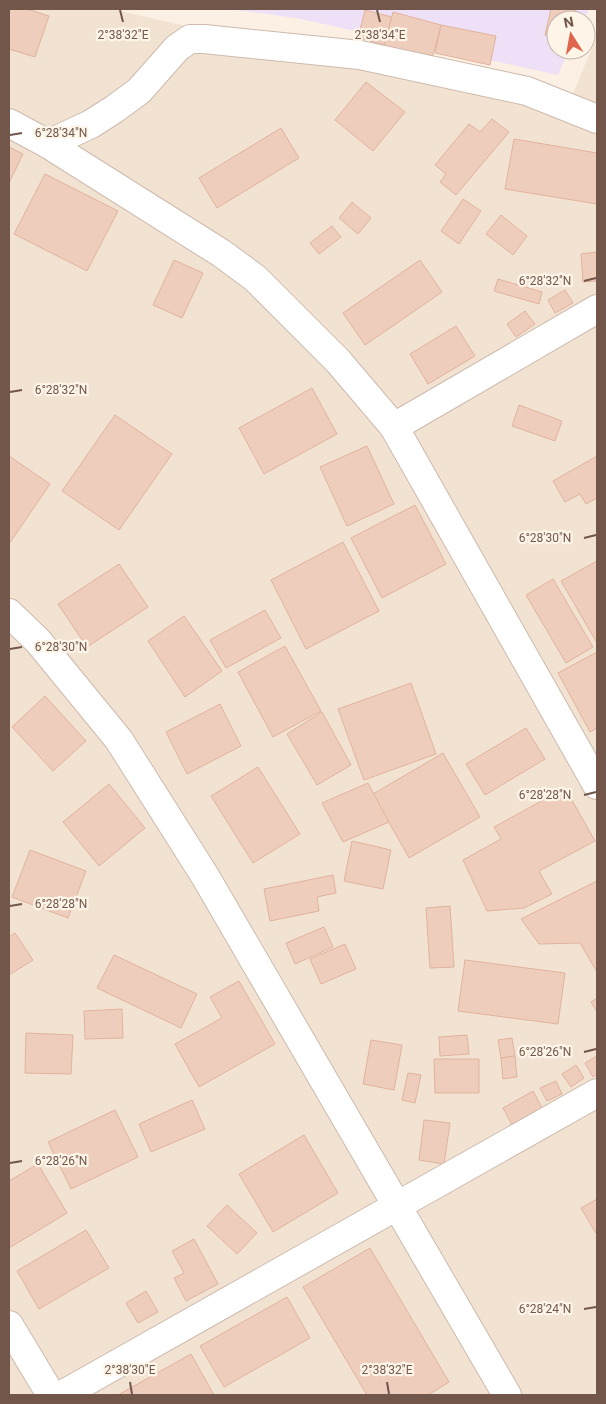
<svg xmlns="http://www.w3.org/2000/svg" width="606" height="1404" viewBox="0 0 606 1404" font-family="Roboto,sans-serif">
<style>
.residential{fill:#f2e2d2}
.education{fill:#ede0f7}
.building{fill:#efcdbc;stroke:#e1b39d}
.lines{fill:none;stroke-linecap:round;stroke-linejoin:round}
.street-casing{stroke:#cebaad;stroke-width:30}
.street{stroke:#fff;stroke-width:28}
.ticks{fill:none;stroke:#72564a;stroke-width:2}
.ticks-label{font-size:12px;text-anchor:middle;fill:#72564a;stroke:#fef5e9;stroke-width:4.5;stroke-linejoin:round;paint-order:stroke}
</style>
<rect width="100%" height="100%" fill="#fbf0e3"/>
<polygon class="residential" points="9,9 111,9 565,112 597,37 597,1395 9,1395"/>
<polygon class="education" points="230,9 589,9 584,20 556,20 556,50 569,50 558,75 296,18"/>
<g class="building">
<polygon points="9,9 27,9 49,16 35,57 9,49"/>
<polygon points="551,9 576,9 573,20 556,20 556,38 545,35"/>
<polygon points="365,10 392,17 385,45 358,38"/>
<polygon points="393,12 441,25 432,59 384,47"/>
<polygon points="441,25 496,36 490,65 435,53"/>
<polygon points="366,82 405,112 373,151 335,120"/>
<polygon points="492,119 509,132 456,195 440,182 446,174 435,165 469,124 480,132"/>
<polygon points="281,128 299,158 217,208 199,178"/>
<polygon points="514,139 597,153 597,204 505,189"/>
<polygon points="9,147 23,154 9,183"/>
<polygon points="45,174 118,211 87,271 14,234"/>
<polygon points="463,199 481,211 459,244 441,231"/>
<polygon points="352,202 371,218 358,234 339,218"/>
<polygon points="501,215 527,236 513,255 486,234"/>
<polygon points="332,226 341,237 319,254 310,243"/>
<polygon points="597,252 597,281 583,282 581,254"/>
<polygon points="174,260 203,273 182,318 153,305"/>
<polygon points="420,260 442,292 365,345 343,313"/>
<polygon points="498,279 542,292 539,304 494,291"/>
<polygon points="565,290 573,303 555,313 548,300"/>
<polygon points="525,311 535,324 516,337 507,324"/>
<polygon points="456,326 475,356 428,384 410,354"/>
<polygon points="312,388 337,434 264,474 239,428"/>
<polygon points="519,405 562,421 555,441 512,426"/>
<polygon points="115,415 172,454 119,530 62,491"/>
<polygon points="367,446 394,504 347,526 320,467"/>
<polygon points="9,456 50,484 9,544"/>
<polygon points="597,456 597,498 586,504 580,494 565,502 553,481"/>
<polygon points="415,505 446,564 382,598 351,538"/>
<polygon points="343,542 379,611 306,649 271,580"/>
<polygon points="597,561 597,643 561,581"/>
<polygon points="119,564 148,607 87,647 58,604"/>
<polygon points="553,579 593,647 566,663 526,595"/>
<polygon points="265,610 281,638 226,668 210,640"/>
<polygon points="184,616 222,671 185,697 148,641"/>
<polygon points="285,646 321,711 273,737 238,672"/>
<polygon points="597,652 597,728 590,732 558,673"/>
<polygon points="411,683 436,754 364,780 338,709"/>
<polygon points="45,696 86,741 53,771 12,727"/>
<polygon points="220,704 241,746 187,774 166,732"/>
<polygon points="322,712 351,765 317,785 287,734"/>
<polygon points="526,728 545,759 485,795 466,764"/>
<polygon points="443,753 480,817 409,858 373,794"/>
<polygon points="258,767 300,834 253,863 211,796"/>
<polygon points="368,783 389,822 343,842 322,803"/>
<polygon points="109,784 145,828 99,866 63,822"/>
<polygon points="565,788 595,841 539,871 552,894 524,908 487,911 463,860 501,839 494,827"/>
<polygon points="352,841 391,850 383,889 344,881"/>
<polygon points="30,850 86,871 68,918 12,897"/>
<polygon points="333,875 336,893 317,897 319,911 270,921 264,889"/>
<polygon points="597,881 597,972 580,943 539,944 521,919"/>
<polygon points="450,906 454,967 430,968 426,908"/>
<polygon points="324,927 333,947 295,964 286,943"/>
<polygon points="15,933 33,960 9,975 9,937"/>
<polygon points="345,944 356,969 321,984 310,959"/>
<polygon points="114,955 197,994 181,1028 97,988"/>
<polygon points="465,960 565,973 558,1024 458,1011"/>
<polygon points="239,981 275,1044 199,1087 175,1044 222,1018 210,997"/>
<polygon points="597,998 597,1012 591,1002"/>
<polygon points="122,1009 123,1038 85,1039 84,1011"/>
<polygon points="26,1033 73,1035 71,1074 25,1073"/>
<polygon points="467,1035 469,1054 440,1056 439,1037"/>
<polygon points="512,1038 515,1056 501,1058 498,1040"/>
<polygon points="371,1040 402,1045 394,1090 363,1084"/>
<polygon points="515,1056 517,1077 503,1079 501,1058"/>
<polygon points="597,1056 597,1074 593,1077 585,1063"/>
<polygon points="434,1059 479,1059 479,1093 435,1093"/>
<polygon points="576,1065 584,1078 571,1087 562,1074"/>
<polygon points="408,1073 421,1075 415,1103 402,1100"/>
<polygon points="556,1081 562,1094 547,1101 540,1088"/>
<polygon points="533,1091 542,1108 512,1125 503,1108"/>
<polygon points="192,1100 205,1129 151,1152 139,1124"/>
<polygon points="115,1110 138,1157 71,1189 48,1142"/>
<polygon points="424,1120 450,1123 444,1164 419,1160"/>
<polygon points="304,1135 338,1193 273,1232 239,1174"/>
<polygon points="38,1164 67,1213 9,1248 9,1181"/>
<polygon points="597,1199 597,1235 581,1208"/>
<polygon points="227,1205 257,1233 237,1254 207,1226"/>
<polygon points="86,1230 109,1268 39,1309 17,1271"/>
<polygon points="194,1239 218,1284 186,1301 174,1278 184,1273 172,1251"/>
<polygon points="370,1248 449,1382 428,1395 367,1395 303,1287"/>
<polygon points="146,1291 158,1312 138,1323 126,1303"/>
<polygon points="287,1297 310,1338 224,1387 200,1346"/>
<polygon points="191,1354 214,1395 118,1395"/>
</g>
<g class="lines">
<defs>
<g id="street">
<polyline points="9,123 48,144 221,253 255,278 338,361 394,427 597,785"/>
<polyline points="48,144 91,124 113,110 139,91 177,48 190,39 204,39 360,55 527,91 597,119"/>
<polyline points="394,427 597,309"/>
<polyline points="9,613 38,641 119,740 205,876 507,1395"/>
<polyline points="9,1325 51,1395"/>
<polyline points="62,1395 597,1093"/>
</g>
</defs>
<use href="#street" class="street-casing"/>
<use href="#street" class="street"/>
</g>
<path class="ticks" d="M120,10L123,22M377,10L380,22M10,135L22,133M584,281L596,278M10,392L22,390M584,538L596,535M10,649L22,647M584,795L596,792M10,906L22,904M584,1052L596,1049M10,1163L22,1161M584,1309L596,1307M130,1382L132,1394M387,1382L389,1394"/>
<g class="ticks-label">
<text x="123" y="39">2°38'32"E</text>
<text x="380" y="39">2°38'34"E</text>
<text x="61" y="137">6°28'34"N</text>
<text x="545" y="285">6°28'32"N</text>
<text x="61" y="394">6°28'32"N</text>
<text x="545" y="542">6°28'30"N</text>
<text x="61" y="651">6°28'30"N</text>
<text x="545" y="799">6°28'28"N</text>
<text x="61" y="908">6°28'28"N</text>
<text x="545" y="1056">6°28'26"N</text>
<text x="61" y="1165">6°28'26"N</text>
<text x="545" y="1313">6°28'24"N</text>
<text x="130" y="1374">2°38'30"E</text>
<text x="387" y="1374">2°38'32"E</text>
</g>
<rect width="606" height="1404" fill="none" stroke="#72564a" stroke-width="20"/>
<g transform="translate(571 35) rotate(349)"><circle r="24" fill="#fef5e9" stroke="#c6b5a9"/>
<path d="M0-4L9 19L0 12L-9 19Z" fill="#e0654d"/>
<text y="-8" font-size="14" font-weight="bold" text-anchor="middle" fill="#72564a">N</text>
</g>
</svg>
